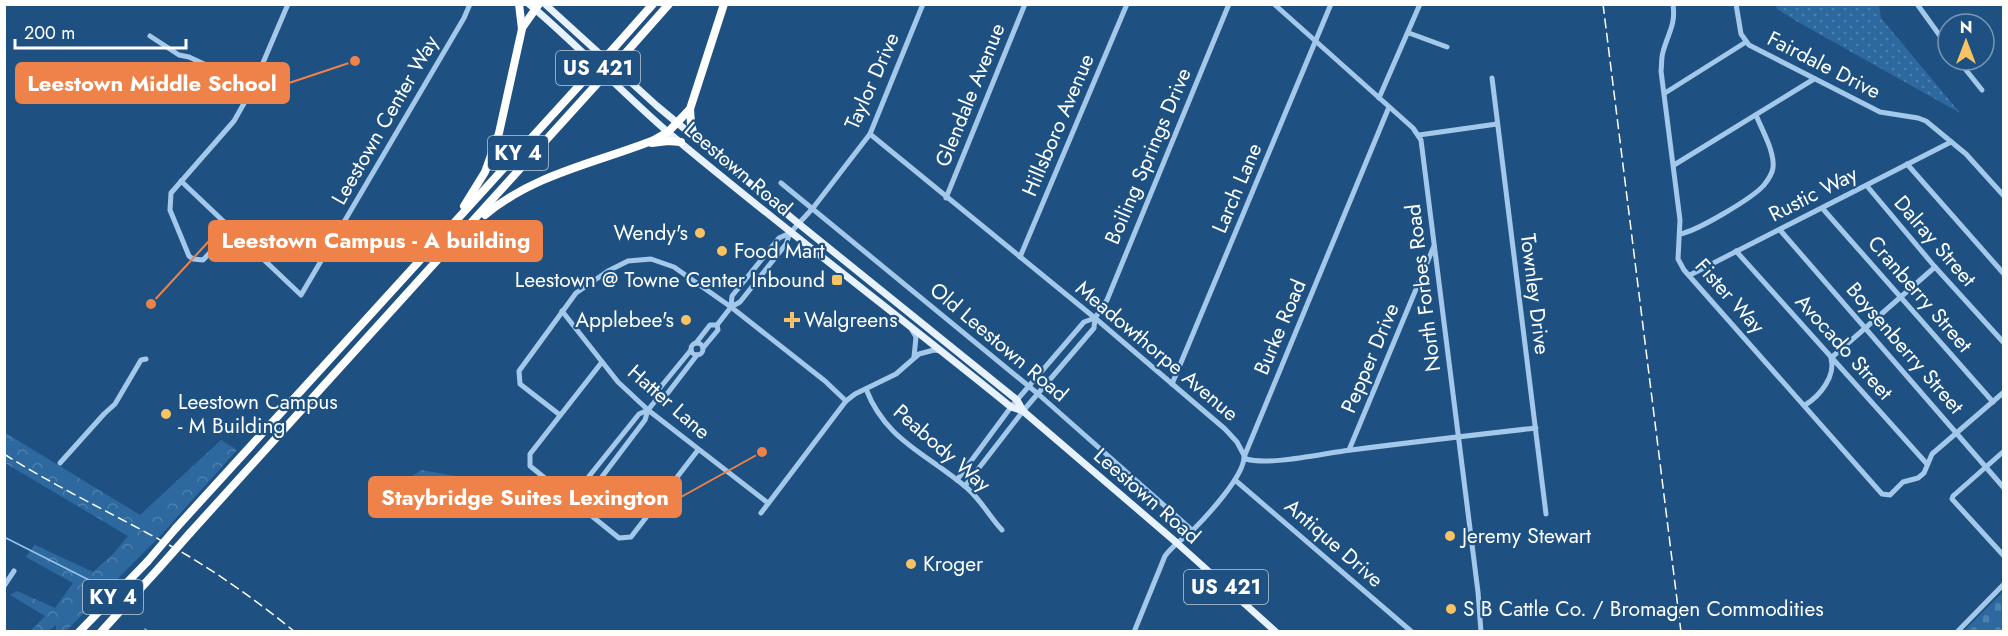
<svg xmlns="http://www.w3.org/2000/svg" width="2008" height="636" viewBox="0 0 2008 636" font-family="Jost,sans-serif">
<style>
.forest{fill:url(#forest-crowns)}
.cemetery{fill:url(#cemetery-stones)}
.park{fill:url(#park-dots)}
.lines{fill:none;stroke-linecap:round;stroke-linejoin:round}
.stream{stroke:#97c4eb;stroke-width:1.5}
.minor{stroke:#a4c8e9;stroke-width:5}
.major{stroke:#e7f2fe;stroke-width:7}
.highway{stroke:#fff;stroke-width:8}
.rail{stroke:#fff;stroke-width:1.5;stroke-dasharray:10 4.5;stroke-linecap:butt}
.highway-bridge{stroke:#fff;stroke-width:8}
.poi-dot{fill:#f9c262;stroke:#1e5182;stroke-width:2}
.labels{text-anchor:middle;stroke-width:4.5;stroke-linejoin:round;paint-order:stroke}
.shield{fill:#1e5182;stroke:#bccbda;stroke-width:1.5}
.shield-label{font-size:20px;font-weight:bold;fill:#fff}
.street-label{font-size:21px;fill:#fff;stroke:#1e5182}
.poi-label{font-size:21px;fill:#fff;stroke:#1e5182;text-anchor:start}
.leader{fill:none;stroke:#ee8249;stroke-width:2}
.callout-dot{fill:#ee8249;stroke:#1e5182;stroke-width:2}
.callout{fill:#ee8249;stroke:#ee8249;stroke-width:2}
.callout-label{font-size:22px;text-anchor:middle;font-weight:bold;fill:#fff}
</style>
<defs>
<pattern id="forest-crowns" width="20" height="18" patternUnits="userSpaceOnUse" patternTransform="scale(1.5)"><rect width="20" height="18" fill="#2d699f"/><path d="M2 6a3 3 0 1 1 6 0M12 15a3 3 0 1 1 6 0" fill="none" stroke="#4c80ad"/></pattern>
<pattern id="cemetery-stones" width="16" height="16" patternUnits="userSpaceOnUse" patternTransform="scale(1.5)"><rect width="16" height="16" fill="#2d699f"/><path d="M2 7V4a2 2 0 0 1 4 0v3zM10 15v-3a2 2 0 0 1 4 0v3z" fill="#4c80ad"/></pattern>
<pattern id="park-dots" width="8" height="8" patternUnits="userSpaceOnUse" patternTransform="scale(1.5)"><rect width="8" height="8" fill="#2d699f"/><path d="M2 2h.1M6 6h.1" fill="none" stroke="#4c80ad" stroke-width="1.8" stroke-linecap="round"/></pattern>
</defs>
<rect width="100%" height="100%" fill="#1e5182"/>
<polygon class="forest" points="4,432 140,515 221,440 237,450 162,534 66,631 56,631 56,625 48,631 31,631 45,616 10,595 17,591 55,608 73,583 26,557 35,545 93,572 113,554 128,536 5,463"/>
<polygon class="cemetery" points="2003,592 2003,631 1964,631"/>
<g class="park">
<polygon points="1776,5 1879,5 1881,18 1960,113 1798,22 1777,9"/>
<polygon points="421,470 467,478 448,502 411,477"/>
</g>
<g class="lines">
<g class="stream">
<polyline points="4,537 93,582"/>
<polyline points="145,629 149,632"/>
</g>
<g class="minor">
<polyline points="1274,4 1413,128 1421,140 1478,592 1481,632"/>
<path d="M1673,4C1676,25 1668,33 1663,52C1661,58 1662,65 1661,71L1680,220L1678,259L1684,270L1882,494L1890,495L1903,482L1918,478L1924,473L1932,454L2004,392"/>
<polyline points="1736,4 1741,34 1749,45 1880,112 1918,118 1926,121 1966,154 2004,196"/>
<polyline points="1917,4 1948,47"/>
<polyline points="1409,33 1447,47"/>
<polyline points="150,36 179,55 189,57 217,70 256,78"/>
<polyline points="1958,60 1982,90"/>
<polyline points="1492,78 1546,514"/>
<polyline points="1665,93 1746,42"/>
<polyline points="1379,98 1420,4"/>
<path d="M870,134L1095,318L1225,429L1237,442L1246,459C1271,466 1324,453 1351,450C1413,442 1474,435 1536,428"/>
<polyline points="1419,135 1497,124"/>
<polyline points="1907,164 2004,274"/>
<polyline points="1674,165 1814,79"/>
<polyline points="181,181 301,295 464,18 470,4"/>
<polyline points="781,183 1037,393 1192,530"/>
<polyline points="1867,186 1935,267 2004,343"/>
<polyline points="946,198 1025,4"/>
<polyline points="1823,209 1993,402"/>
<polyline points="232,229 203,260 193,259 189,256 170,210 171,193 234,121 251,91 288,4"/>
<polyline points="1780,230 2004,488"/>
<polyline points="790,233 813,208 870,134 923,4"/>
<path d="M1680,234C1697,231 1753,198 1764,185C1768,180 1772,174 1773,168C1775,152 1762,130 1756,115"/>
<polyline points="1736,251 1927,464"/>
<polyline points="1020,257 1127,4"/>
<polyline points="1690,275 1951,142"/>
<polyline points="562,311 618,382 648,410 768,503"/>
<polyline points="912,330 916,337 914,357"/>
<circle cx="697" cy="349" r="6"/>
<polyline points="696,343 710,325 717,325"/>
<polyline points="703,348 718,330 717,325 731,307 740,302 786,244 790,233 779,238 732,296 731,307"/>
<polyline points="602,362 530,454 530,466 619,538 631,537 698,450"/>
<polyline points="1172,384 1331,4"/>
<path d="M866,389C886,441 928,454 967,488C981,500 989,516 1002,530"/>
<polyline points="660,395 659,389 691,350"/>
<path d="M1805,405C1820,396 1836,376 1831,358L1935,267"/>
<polyline points="560,415 520,384 519,371 576,293 608,271 628,261 651,259 674,267 731,307 825,381 846,401"/>
<polyline points="1349,450 1434,246"/>
<polyline points="2004,451 1953,496 1952,499 2004,556"/>
<polyline points="60,463 104,414 115,404 141,360 146,359"/>
<polyline points="957,480 1011,407 1084,322 1095,318"/>
<polyline points="1235,480 1412,632"/>
<polyline points="965,486 1023,411 1094,328 1095,318 1107,300 1229,4"/>
<polyline points="566,497 565,510 572,515 583,510"/>
<polyline points="570,500 639,414 648,410"/>
<polyline points="579,507 645,420 648,410 660,395 667,394 697,355"/>
<polyline points="761,513 846,401 855,394 896,374 919,354 934,350 941,351"/>
<polyline points="4,586 14,571"/>
<path d="M1134,632L1165,556C1173,545 1183,539 1193,530C1207,516 1244,476 1244,457L1389,107"/>
<polyline points="1957,632 2004,584"/>
</g>
<g class="major">
<path d="M529,4C578,45 621,92 670,134C782,228 898,315 1011,407L1023,411"/>
<polyline points="545,4 657,106 799,224 1017,400 1023,411 1177,543 1276,632"/>
</g>
<g class="highway">
<polyline points="522,28 539,4"/>
<polyline points="614,48 653,4"/>
<polyline points="623,56 669,4"/>
<polyline points="694,136 691,124 690,109 724,4"/>
<polyline points="652,143 668,141 681,142"/>
<polyline points="464,206 485,172 499,133 522,29 519,4"/>
<path d="M485,215C534,174 596,163 654,140L668,132L690,109"/>
<polyline points="176,528 586,78"/>
<polyline points="190,533 595,86"/>
<polyline points="79,632 147,562"/>
<polyline points="101,632 159,568"/>
</g>
<g class="rail">
<polyline points="1603,4 1681,632"/>
<path d="M4,454C64,492 129,521 190,557C226,579 261,604 295,632"/>
</g>
<g class="highway-bridge">
<polyline points="586,78 614,48"/>
<polyline points="595,86 623,56"/>
<polyline points="147,562 176,528"/>
<polyline points="159,568 190,533"/>
</g>
</g>
<g class="poi-dot">
<circle cx="700" cy="233" r="6"/>
<circle cx="722" cy="251" r="6"/>
<rect x="831" y="274" width="12" height="12" rx="3"/>
<circle cx="686" cy="320" r="6"/>
<path d="M789 311h6v6h6v6h-6v6h-6v-6h-6v-6h6z"/>
<circle cx="166" cy="414" r="6"/>
<circle cx="1450" cy="536" r="6"/>
<circle cx="911" cy="564" r="6"/>
<circle cx="1451" cy="609" r="6"/>
</g>
<g class="labels">
<g class="shield">
<rect x="556" y="51" width="84" height="34" rx="4.5"/>
<rect x="488" y="136" width="60" height="34" rx="4.5"/>
<rect x="1184" y="570" width="84" height="34" rx="4.5"/>
<rect x="83" y="580" width="60" height="34" rx="4.5"/>
</g>
<g class="shield-label">
<text x="598" y="75">US 421</text>
<text x="518" y="160">KY 4</text>
<text x="1226" y="594">US 421</text>
<text x="113" y="604">KY 4</text>
</g>
<g class="street-label">
<text transform="translate(1824 65) rotate(27)" y="7">Fairdale Drive</text>
<text transform="translate(872 81) rotate(-66)" y="7">Taylor Drive</text>
<text transform="translate(970 95) rotate(-68)" y="7">Glendale Avenue</text>
<text transform="translate(385 120) rotate(-60)" y="7">Leestown Center Way</text>
<text transform="translate(1058 125) rotate(-67)" y="7">Hillsboro Avenue</text>
<text transform="translate(1148 156) rotate(-67)" y="7">Boiling Springs Drive</text>
<text transform="translate(738 169) rotate(40)" y="7">Leestown Road</text>
<text transform="translate(1237 188) rotate(-67)" y="7">Larch Lane</text>
<text transform="translate(1813 194) rotate(-27)" y="7">Rustic Way</text>
<text transform="translate(1935 241) rotate(49)" y="7">Dalray Street</text>
<text transform="translate(1423 288) rotate(-97)" y="7">North Forbes Road</text>
<text transform="translate(1535 294) rotate(83)" y="7">Townley Drive</text>
<text transform="translate(1920 294) rotate(49)" y="7">Cranberry Street</text>
<text transform="translate(1730 296) rotate(48)" y="7">Fister Way</text>
<text transform="translate(1280 327) rotate(-67)" y="7">Burke Road</text>
<text transform="translate(999 342) rotate(40)" y="7">Old Leestown Road</text>
<text transform="translate(1844 347) rotate(48)" y="7">Avocado Street</text>
<text transform="translate(1905 348) rotate(49)" y="7">Boysenberry Street</text>
<text transform="translate(1157 351) rotate(40)" y="7">Meadowthorpe Avenue</text>
<text transform="translate(1370 358) rotate(-67)" y="7">Pepper Drive</text>
<text transform="translate(669 402) rotate(41)" y="7">Hatter Lane</text>
<text transform="translate(942 448) rotate(41)" y="7">Peabody Way</text>
<text transform="translate(1147 496) rotate(41)" y="7">Leestown Road</text>
<text transform="translate(1334 543) rotate(41)" y="7">Antique Drive</text>
</g>
<g class="poi-label">
<text x="688" y="240" text-anchor="end">Wendy's</text>
<text x="734" y="258">Food Mart</text>
<text x="825" y="287" text-anchor="end">Leestown @ Towne Center Inbound</text>
<text x="674" y="327" text-anchor="end">Applebee's</text>
<text x="804" y="327">Walgreens</text>
<text x="178" y="409">Leestown Campus<tspan x="178" dy="24">- M Building</tspan></text>
<text x="1462" y="543">Jeremy Stewart</text>
<text x="923" y="571">Kroger</text>
<text x="1463" y="616">S B Cattle Co. / Bromagen Commodities</text>
</g>
</g>
<path class="leader" d="M355 61L289 83M151 304L209 241M762 452L681 497"/>
<g class="callout-dot">
<circle cx="355" cy="61" r="6"/>
<circle cx="151" cy="304" r="6"/>
<circle cx="762" cy="452" r="6"/>
</g>
<g class="callout">
<rect x="16" y="63" width="273" height="40" rx="6"/>
<rect x="209" y="221" width="333" height="40" rx="6"/>
<rect x="369" y="477" width="312" height="40" rx="6"/>
</g>
<g class="callout-label">
<text x="152" y="91">Leestown Middle School</text>
<text x="376" y="248">Leestown Campus - A building</text>
<text x="525" y="505">Staybridge Suites Lexington</text>
</g>
<rect width="2008" height="636" fill="none" stroke="#ffffff" stroke-width="12"/>
<g transform="translate(1966 42)"><circle r="28" fill="#1e5182" stroke="#7897b4" stroke-width="1.5"/>
<path d="M0-4.5L10 22L0 15L-10 22Z" fill="#f9c262"/>
<text y="-9" font-size="16" font-weight="bold" text-anchor="middle" fill="#ffffff">N</text>
</g>
<path d="M15 39v9h171v-9" fill="none" stroke="#ffffff" stroke-width="3"/>
<text x="24" y="39" font-size="18" fill="#ffffff" stroke="#1e5182" stroke-width="4.5" paint-order="stroke">200 m</text>
</svg>
